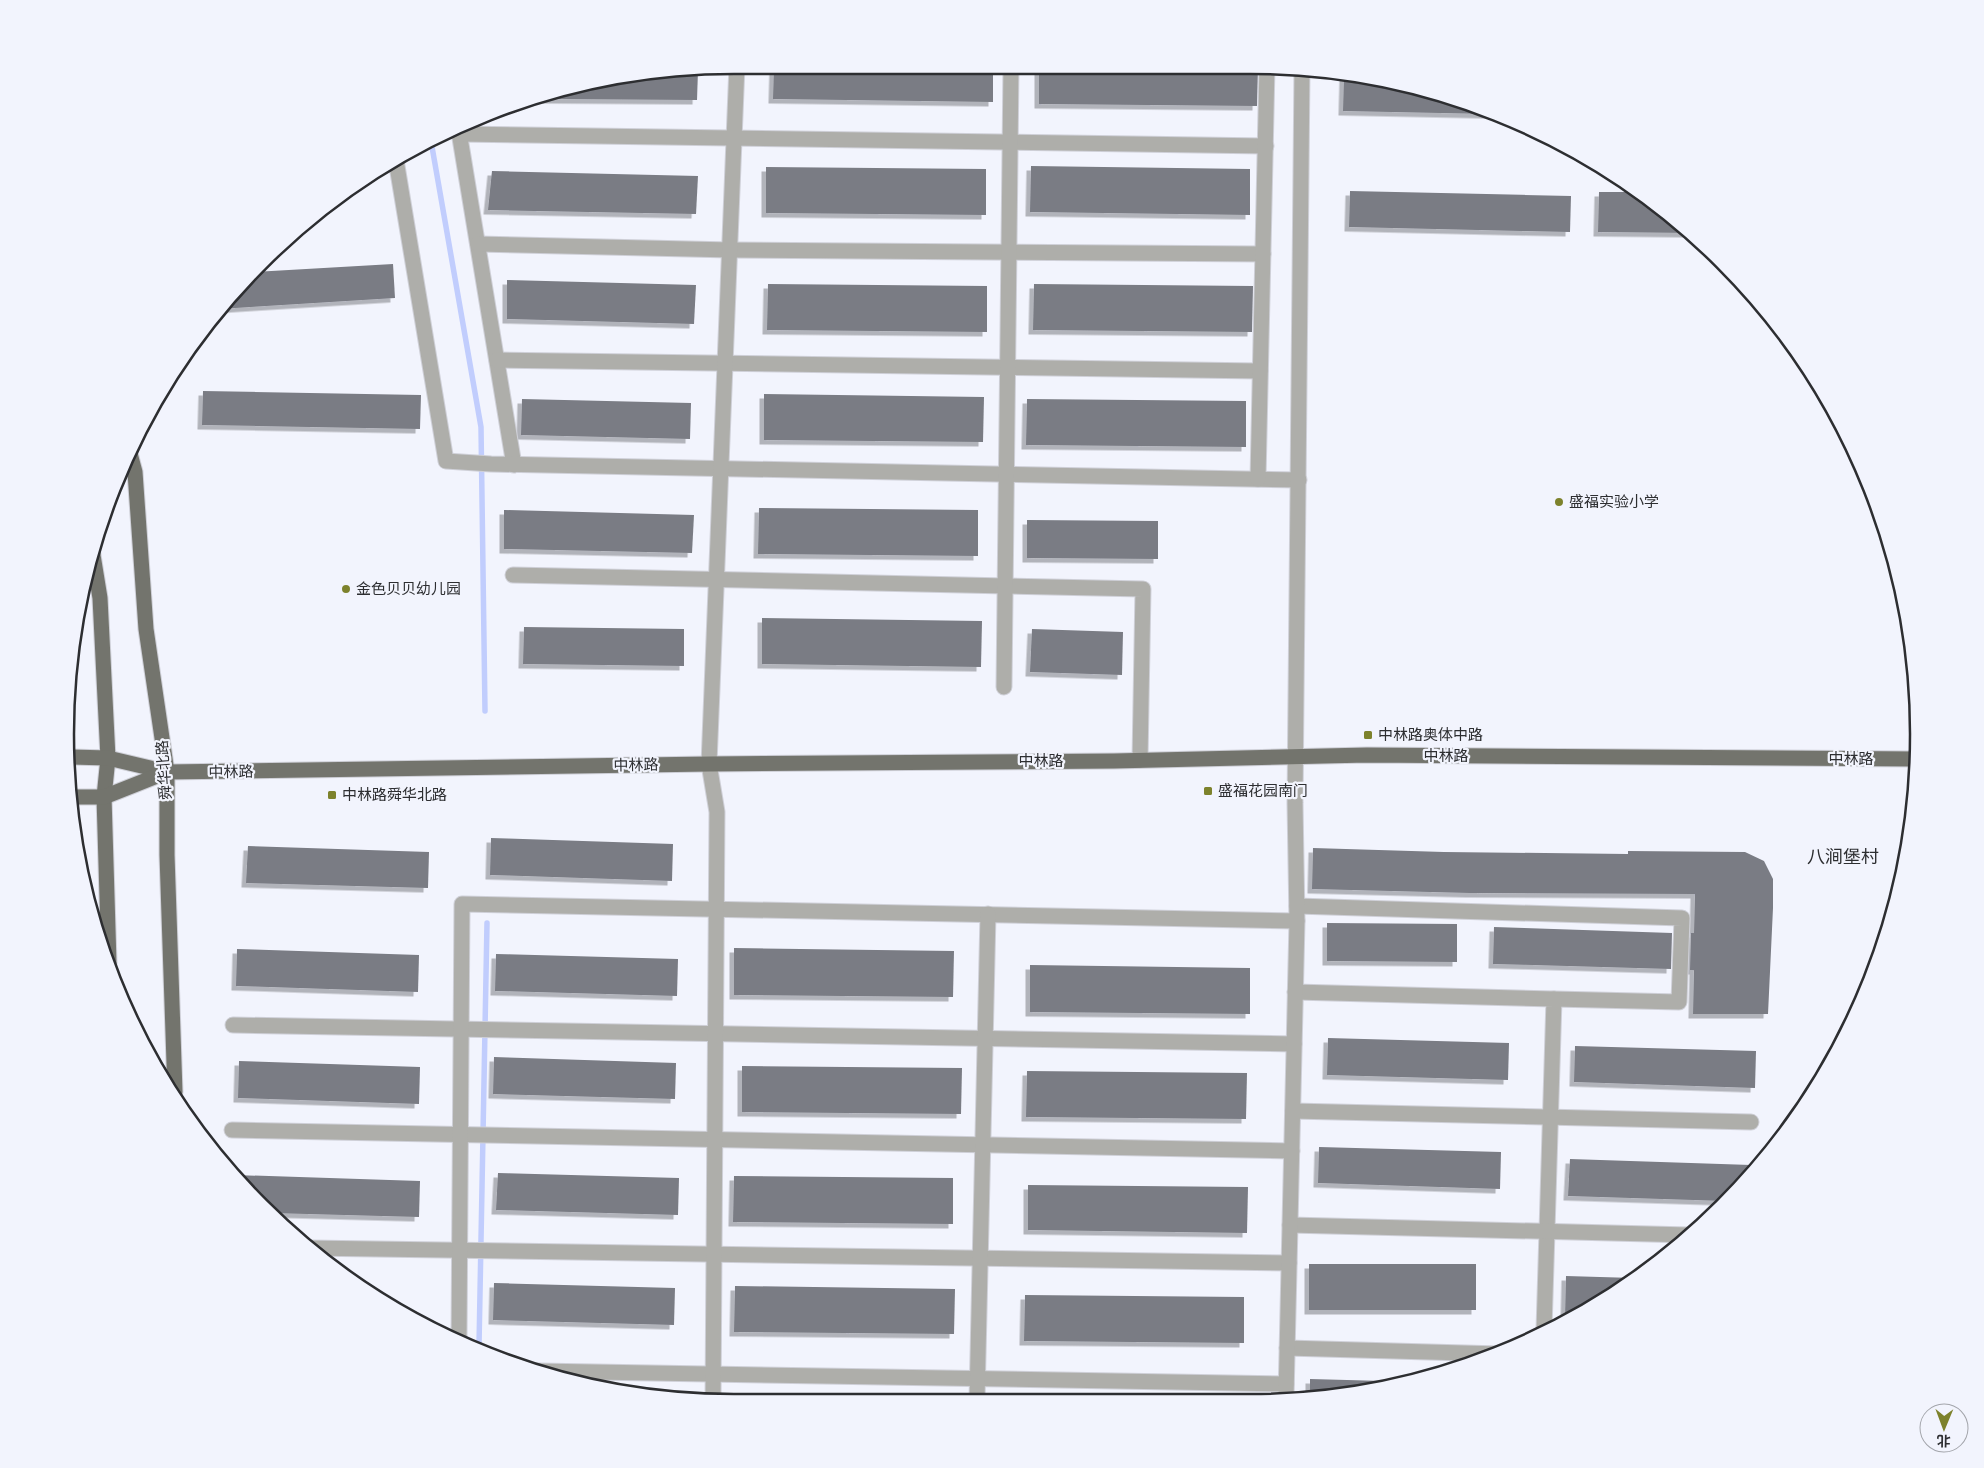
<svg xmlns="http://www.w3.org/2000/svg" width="1984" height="1468" viewBox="0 0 1984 1468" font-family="Barlow,'Noto Sans SC',sans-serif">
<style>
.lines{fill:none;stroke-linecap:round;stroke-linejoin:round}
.stream{stroke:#c1cdfd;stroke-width:5.5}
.building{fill:#7a7c84;filter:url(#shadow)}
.minor-casing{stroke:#cfd0d8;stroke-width:17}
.major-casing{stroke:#cfd0d8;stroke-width:17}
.minor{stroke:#aeaeaa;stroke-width:15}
.major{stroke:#73746d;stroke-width:15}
.poi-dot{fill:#7d822c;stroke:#f2f4fd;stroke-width:2}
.labels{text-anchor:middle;stroke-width:4.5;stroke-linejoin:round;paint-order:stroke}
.poi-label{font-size:15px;fill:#2d2e31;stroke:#f2f4fd;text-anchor:start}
.street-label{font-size:15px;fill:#2d2e31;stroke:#f2f4fd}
.quarter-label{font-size:18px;fill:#2d2e31;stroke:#f2f4fd}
.rim{fill:none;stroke:#2d2e31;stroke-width:2.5}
</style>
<defs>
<filter id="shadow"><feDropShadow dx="-4.5" dy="4.5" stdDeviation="0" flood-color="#0004"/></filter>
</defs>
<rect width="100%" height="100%" fill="#f2f4fd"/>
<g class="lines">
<g class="stream">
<polyline points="431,141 481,427 485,711"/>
<polyline points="479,1346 487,923"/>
</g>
</g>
<g class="building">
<polygon points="774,65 993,66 993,102 773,99"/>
<polygon points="1039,66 1258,66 1257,106 1039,104"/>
<polygon points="698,70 697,100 547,99 546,93 561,88"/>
<polygon points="1344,75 1423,88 1490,110 1489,114 1343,111"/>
<polygon points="1031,166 1250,169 1250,215 1030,212"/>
<polygon points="766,167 986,169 986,215 766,213"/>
<polygon points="492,171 698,176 696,214 488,210"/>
<polygon points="1350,191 1571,196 1570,232 1349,227"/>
<polygon points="1599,192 1640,192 1693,233 1598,232"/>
<polygon points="393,264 395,298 220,309 231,293 254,272"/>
<polygon points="507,280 696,285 694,324 507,319"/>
<polygon points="768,284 987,286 987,332 767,330"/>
<polygon points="1034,284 1253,286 1252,332 1033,330"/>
<polygon points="203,391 421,395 420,429 202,425"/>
<polygon points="764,394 984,397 983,442 764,440"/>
<polygon points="522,399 691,403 690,439 521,435"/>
<polygon points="1027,399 1246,401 1246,447 1026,445"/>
<polygon points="759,508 978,510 978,556 758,554"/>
<polygon points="504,510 694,515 692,553 504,549"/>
<polygon points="1027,520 1158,521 1158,559 1027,558"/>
<polygon points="762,618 982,621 981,667 762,664"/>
<polygon points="524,627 684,629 684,666 523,664"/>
<polygon points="1032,629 1123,632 1122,675 1030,672"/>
<polygon points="491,838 673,844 672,881 490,875"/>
<polygon points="248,846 429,852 428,888 246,883"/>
<polygon points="1313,848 1444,852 1628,854 1628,851 1745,852 1764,861 1773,879 1773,908 1768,1014 1693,1014 1694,970 1690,970 1691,933 1694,933 1695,894 1470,893 1312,889"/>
<polygon points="1327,923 1457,924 1457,962 1327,961"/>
<polygon points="1494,927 1672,933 1671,969 1493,964"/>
<polygon points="734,948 954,951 953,997 734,995"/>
<polygon points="237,949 419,955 418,992 236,986"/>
<polygon points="496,954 678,959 677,996 495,991"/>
<polygon points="1030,965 1250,968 1250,1014 1030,1012"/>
<polygon points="1328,1038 1509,1043 1508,1080 1327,1075"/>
<polygon points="1575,1046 1756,1051 1755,1088 1574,1082"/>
<polygon points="494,1057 676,1063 675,1099 493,1094"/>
<polygon points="239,1061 420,1067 419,1104 238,1098"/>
<polygon points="742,1066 962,1068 961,1114 742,1112"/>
<polygon points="1027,1071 1247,1073 1246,1119 1026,1117"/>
<polygon points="1319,1147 1501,1152 1500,1189 1318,1183"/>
<polygon points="1570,1159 1751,1165 1751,1177 1725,1201 1568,1196"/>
<polygon points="498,1173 679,1178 678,1215 496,1210"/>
<polygon points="235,1175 420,1181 419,1217 270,1213"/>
<polygon points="734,1176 953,1178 953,1224 733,1222"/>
<polygon points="1028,1185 1248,1187 1247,1233 1028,1230"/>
<rect x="1309" y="1264" width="167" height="46"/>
<polygon points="1566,1276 1634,1278 1565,1318"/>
<polygon points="494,1283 675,1288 674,1325 493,1320"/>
<polygon points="735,1286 955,1289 954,1334 734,1332"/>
<polygon points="1025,1295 1244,1297 1244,1343 1024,1341"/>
<polygon points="1310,1379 1384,1381 1384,1385 1338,1397 1310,1397"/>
</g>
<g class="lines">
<defs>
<g id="minor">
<polyline points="458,126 514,465"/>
<polyline points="459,134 1266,146"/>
<polyline points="396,160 446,461 491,464 1299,480"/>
<polyline points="478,244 731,250 1263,254"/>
<polyline points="497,360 1260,371"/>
<polyline points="1258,479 1267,66"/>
<polyline points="513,575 1143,589 1140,760"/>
<polyline points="1004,687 1011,66"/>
<polyline points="1297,906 1682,918 1679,1002 1554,999"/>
<polyline points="1295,992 1554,999 1544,1330"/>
<polyline points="233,1025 1294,1044"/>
<polyline points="1293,1111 1751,1122"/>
<polyline points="232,1130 1292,1151"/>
<polyline points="1290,1225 1689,1235"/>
<polyline points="308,1248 1289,1263"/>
<polyline points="459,1338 462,904 1297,921"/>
<polyline points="1287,1348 1500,1354"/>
<polyline points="538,1371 1286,1384"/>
<polyline points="1286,1398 1297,921 1295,803 1302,68"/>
<polyline points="977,1400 988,914"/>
<polyline points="713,1401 717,812 709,764 737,65"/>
</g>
<g id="major">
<polyline points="129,450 135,472 146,629 167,772 167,855 175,1092"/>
<polyline points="92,549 100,598 108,758 104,797 109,963"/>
<polyline points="71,757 108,758 167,772 709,764 1114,761 1367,755 1915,759"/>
<polyline points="71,797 104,797 167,772"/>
</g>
</defs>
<use href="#minor" class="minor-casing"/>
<use href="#major" class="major-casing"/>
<use href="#minor" class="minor"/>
<use href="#major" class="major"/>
</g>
<g class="poi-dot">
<circle cx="1559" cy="502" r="5"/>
<circle cx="346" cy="589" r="5"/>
<rect x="1363" y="730" width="10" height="10" rx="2.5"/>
<rect x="1203" y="786" width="10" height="10" rx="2.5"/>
<rect x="327" y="790" width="10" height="10" rx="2.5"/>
</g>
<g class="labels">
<g class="poi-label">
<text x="1569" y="507">盛福实验小学</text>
<text x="356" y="594">金色贝贝幼儿园</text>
<text x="1378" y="740">中林路奥体中路</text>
<text x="1218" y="796">盛福花园南门</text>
<text x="342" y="800">中林路舜华北路</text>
</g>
<g class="street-label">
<text x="1446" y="761">中林路</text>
<text x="1851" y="764">中林路</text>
<text x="1041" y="766">中林路</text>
<text transform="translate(636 765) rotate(-1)" y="5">中林路</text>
<text transform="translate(164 770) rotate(-94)" y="5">舜华北路</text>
<text transform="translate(231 772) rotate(-1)" y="5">中林路</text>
</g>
<g class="quarter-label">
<text x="1843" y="863">八涧堡村</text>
</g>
</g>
<path d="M0 0H1984V1468H0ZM734 74H1250A660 660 0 0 1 1910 734V734A660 660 0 0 1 1250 1394H734A660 660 0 0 1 74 734V734A660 660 0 0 1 734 74Z" fill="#f2f4fd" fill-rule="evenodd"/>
<path class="rim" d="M734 74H1250A660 660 0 0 1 1910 734V734A660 660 0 0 1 1250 1394H734A660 660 0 0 1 74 734V734A660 660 0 0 1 734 74Z"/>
<g transform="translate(1944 1428) rotate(181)"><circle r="24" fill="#f2f4fd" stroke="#a3a5ab"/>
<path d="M0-4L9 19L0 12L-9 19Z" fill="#7d822c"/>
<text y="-8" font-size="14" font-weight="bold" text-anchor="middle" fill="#2d2e31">北</text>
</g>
</svg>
